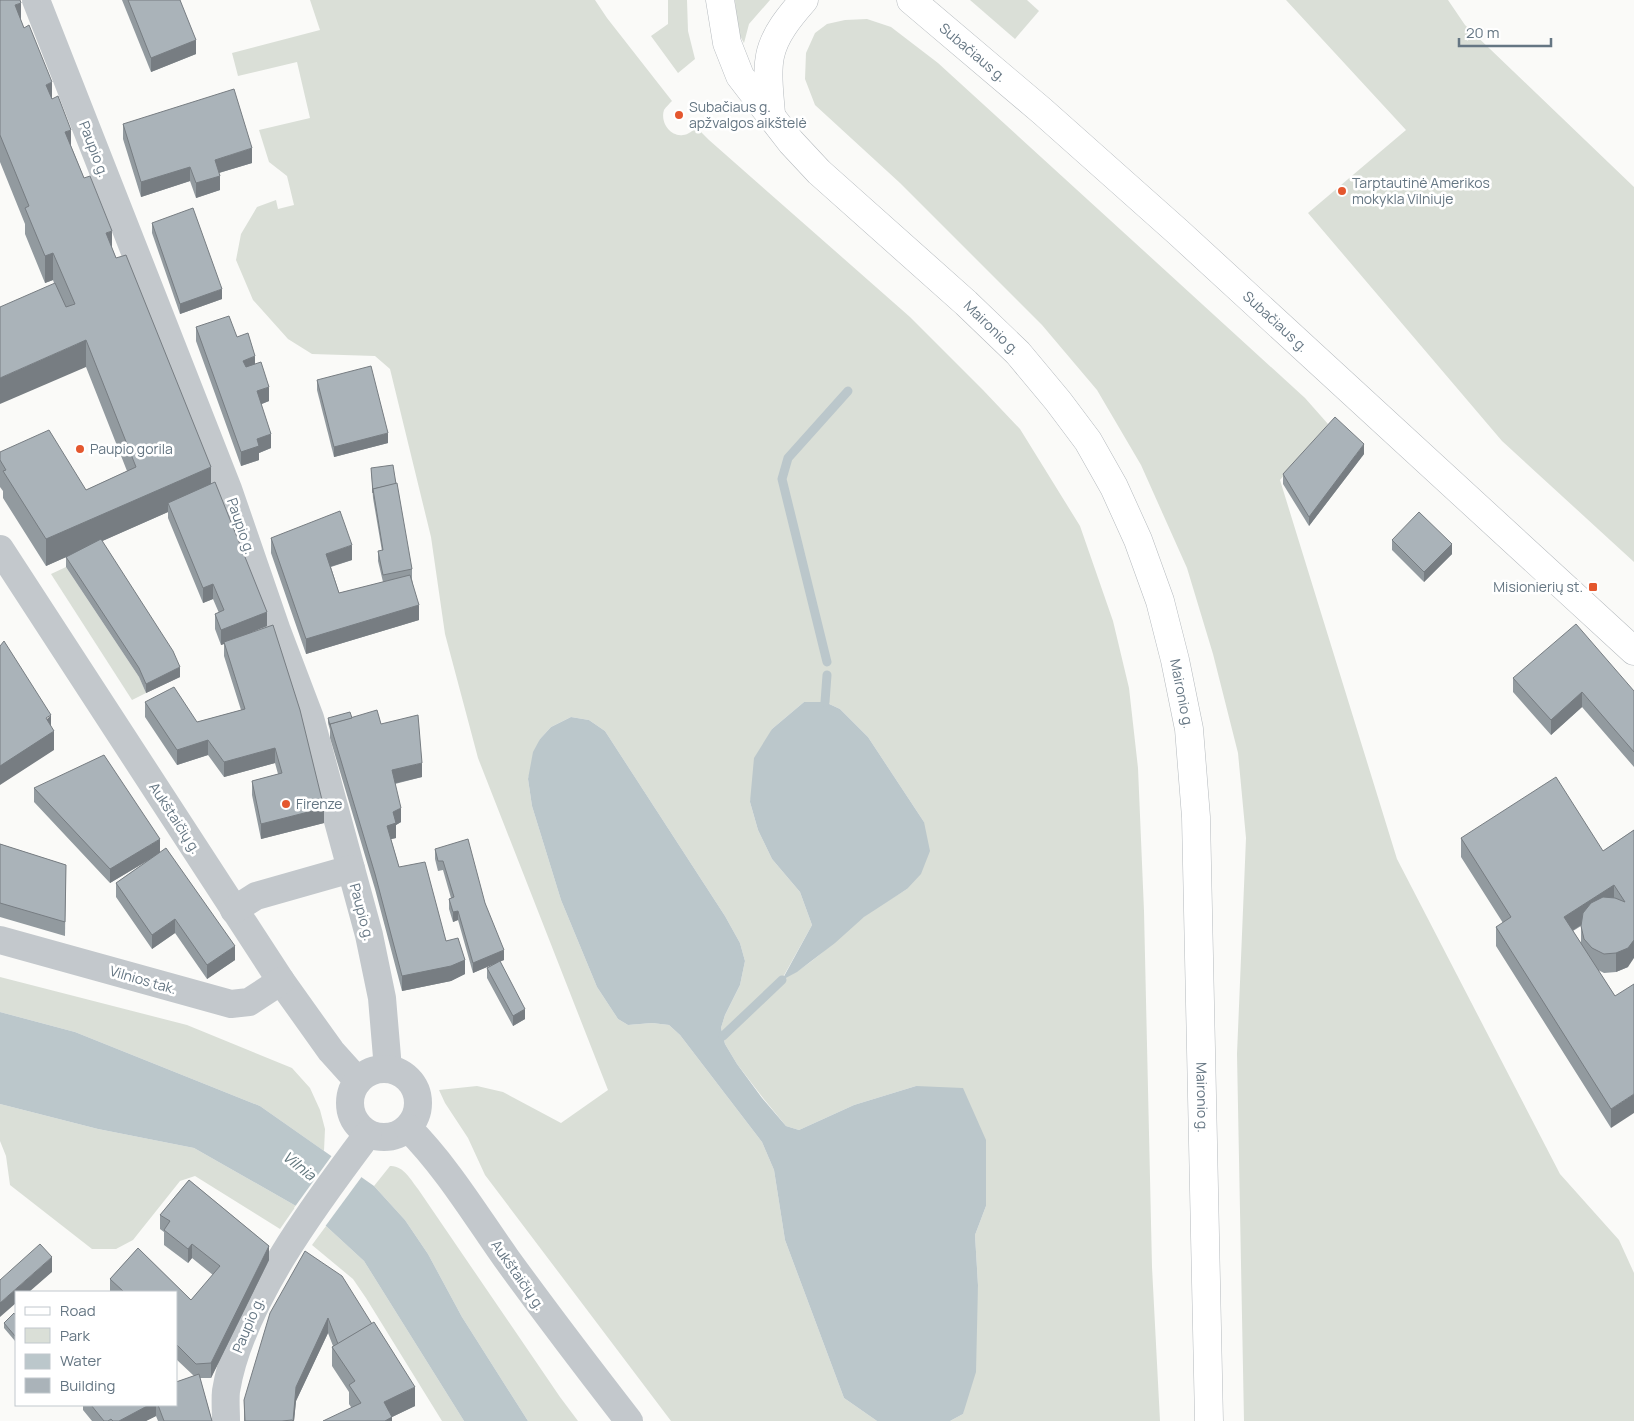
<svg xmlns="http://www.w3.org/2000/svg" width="1634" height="1421" viewBox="0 0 1634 1421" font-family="Manrope,sans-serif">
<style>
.green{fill:#dadfd7;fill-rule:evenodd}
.water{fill:#bbc7cb}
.pier{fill:#fafaf8}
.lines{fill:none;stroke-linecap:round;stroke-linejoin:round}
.stream{stroke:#bbc7cb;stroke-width:9}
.major-casing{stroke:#b5babe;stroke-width:29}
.minor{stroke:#c3c8cc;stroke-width:28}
.major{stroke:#fff;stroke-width:28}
.wall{fill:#929a9f;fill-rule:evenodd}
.shaded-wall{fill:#777d82}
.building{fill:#aab3b9;stroke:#777d82}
.poi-dot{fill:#e4572e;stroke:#fff;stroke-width:2}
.labels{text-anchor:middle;stroke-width:5;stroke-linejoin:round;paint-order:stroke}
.street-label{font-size:14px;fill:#657683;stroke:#fff}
.poi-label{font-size:14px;fill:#657683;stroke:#fff;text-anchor:start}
.water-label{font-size:15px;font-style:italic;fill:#60757c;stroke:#fff}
</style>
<rect width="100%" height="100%" fill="#fafaf8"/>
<g class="green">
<path d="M310,0H595L607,18L672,101C670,103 666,107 664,110C660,122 670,137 683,135C688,135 693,130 697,128L709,140L910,317L983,390L1020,429L1080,526L1113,621L1129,688L1138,768L1144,911L1152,1267L1160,1421H950L963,1414L978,1285L975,1235L986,1206L916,1086L854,1105L799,1130L786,1126L763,1098L737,1064L725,1044L721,1028L725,1015L740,985L745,961L740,943L725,916L605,731L589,720L571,717L551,727L540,739L528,779L532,806L561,900L597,987L618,1019L628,1025L652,1023L669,1025L680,1035L762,1142L774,1170L785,1240L844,1398L877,1421H671L485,1175L468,1138L445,1103L439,1090L477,1086L503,1092L561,1123L608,1090L478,758L445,634L431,537L390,369L375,356L312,354L288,339L253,300L236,260L241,234L257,207L276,200L278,209L294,205L287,176L269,162L259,130L310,118L297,62L238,76L232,53L320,30ZM804,702H825L840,709L868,737L924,822L907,889C893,898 878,906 865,916C836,937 816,964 782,979L812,925L800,892L772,859L758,830L750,802L772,729Z"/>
<polygon points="668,0 687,0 688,31 695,59 678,73 651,36 668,24"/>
<polygon points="735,0 770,0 749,24 744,43 737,31"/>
<polygon points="970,0 1027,0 1039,11 1015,39"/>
<polygon points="1286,0 1448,0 1465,25 1634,187 1634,562 1502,441 1308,213 1406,130"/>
<polygon points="867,19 891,27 938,63 1305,398 1328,424 1280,480 1397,859 1560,1174 1619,1240 1634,1273 1634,1421 1244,1421 1237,1054 1246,838 1238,753 1213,654 1187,568 1141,465 1097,390 1042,325 900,183 815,105 805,79 806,53 815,33 827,24 845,20"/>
<polygon points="66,567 139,677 146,693 132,700 51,574"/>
<polygon points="0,977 187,1025 292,1068 310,1088 320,1110 325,1129 324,1151 260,1106 75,1032 0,1012"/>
<polygon points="0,1104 98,1129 194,1148 296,1206 280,1229 195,1176 180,1181 133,1240 116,1249 92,1249 10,1185 6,1156 0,1141"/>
<path d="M390,1166C403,1165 411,1180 418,1189L560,1397L578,1421H528L462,1317L428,1254L405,1220L374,1186Z"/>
<polygon points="326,1226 364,1261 464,1421 442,1421 366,1298 353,1279 312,1245"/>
</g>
<g class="water">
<polygon points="804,702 825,702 840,709 868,737 924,822 930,851 921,874 907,889 864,917 835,943 797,972 782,980 812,925 800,892 772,859 758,830 750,802 754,758 772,729"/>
<polygon points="571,717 589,720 605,731 725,916 740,943 745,961 740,985 725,1015 721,1028 725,1044 737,1064 762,1098 786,1126 799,1130 854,1105 916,1086 963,1088 986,1140 986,1206 975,1235 978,1285 976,1372 963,1414 950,1421 877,1421 844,1398 785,1240 774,1170 762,1142 680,1035 669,1025 652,1023 628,1025 618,1019 597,987 561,900 532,806 528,779 533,752 540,739 551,727"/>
<polygon points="0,1012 75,1032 260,1106 374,1186 405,1220 428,1254 462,1317 528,1421 464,1421 364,1261 326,1226 296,1206 194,1148 98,1129 0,1104"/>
</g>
<polygon class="pier" points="333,1154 363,1175 324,1228 294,1208"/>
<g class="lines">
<g class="stream">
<polyline points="827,662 782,479 788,458 848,391"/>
<polyline points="825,702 827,675"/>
<polyline points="723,1036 782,980"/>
</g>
<defs>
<g id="major">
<path id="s1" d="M720,0L727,43L740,76L791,142L819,172L966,303L1018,353L1058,401L1088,441L1114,487L1138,540L1160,601L1175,660L1189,729L1196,817L1209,1421"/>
<path id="s2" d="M911,0L1042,111L1178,232L1634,651"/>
<path d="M771,115C770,96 766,75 770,56C774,35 790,16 804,0"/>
</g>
</defs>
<use href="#major" class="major-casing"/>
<g class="minor">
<polyline points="36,0 228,489 277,631 310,718 369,935 382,998 388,1069"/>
<polyline points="0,549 281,981 331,1051 358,1081"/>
<polyline points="234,910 256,896 351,869"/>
<polyline points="0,940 231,1004 249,1002 281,981"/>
<circle cx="384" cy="1103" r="34"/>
<path d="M408,1128C446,1166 475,1214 506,1258C546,1313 587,1367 629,1421"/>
<path d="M226,1421C226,1411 225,1400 226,1391C240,1304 316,1203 368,1134"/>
</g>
<use href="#major" class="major"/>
</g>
<g class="wall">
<polygon points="0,0 21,21 112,248 211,484 267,626 252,632 324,823 261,839 252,795 252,781 278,774 275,763 224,777 208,755 177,765 145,717 145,702 197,722 241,710 224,656 224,644 221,645 215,629 215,614 219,613 213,599 203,603 168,518 168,512 102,541 180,677 146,693 139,677 66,567 66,557 46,566 3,498 3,491 0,487 0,452 86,490 127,471 86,367 54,283 53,280 45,283 25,234 25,224 0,162"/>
<polygon points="122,0 180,0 196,54 151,72"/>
<polygon points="123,124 252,163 219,173 220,190 196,198 190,181 141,197 123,139"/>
<polygon points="152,223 222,299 180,314 152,233"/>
<polygon points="196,327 237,337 255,364 269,401 261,404 271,448 259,453 259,460 241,466 196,341"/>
<polygon points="317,380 388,443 334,457 317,390"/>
<polygon points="1364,454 1309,526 1283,484 1283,474"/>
<polygon points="371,468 412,569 412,579 419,620 306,654 271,553 271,538 352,560 331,567 339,593 383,582 378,561 378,551 382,551 373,498"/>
<polygon points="1392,540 1452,554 1424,582 1392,550"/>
<polygon points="1513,678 1634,691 1634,767 1582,707 1551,735 1513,692"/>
<polygon points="328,718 352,718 381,724 422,777 395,784 401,822 396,825 396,838 391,839 399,867 446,941 465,974 451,981 402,991 375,889 330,738 330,730 328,723"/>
<polygon points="34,788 160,852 235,960 207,979 175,933 152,949 116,897 116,883 149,860 110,883 34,802"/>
<path d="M1634,830L1628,967L1616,972L1604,973L1598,970L1615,996L1611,1128L1496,946V927L1503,923L1461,857V838L1603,851ZM1581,926V943L1573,931Z"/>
<polygon points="0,844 66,865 65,936 0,917"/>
<polygon points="435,849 485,903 504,960 500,961 525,1019 513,1026 487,978 487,968 495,963 473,973 458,920 453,922 449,909 449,899 451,898 443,870 438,871 435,859"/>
<polygon points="189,1180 269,1246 269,1260 211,1378 200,1378 212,1421 158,1421 156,1416 146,1421 92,1421 83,1410 83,1405 176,1405 176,1382 194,1376 176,1359 176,1292 110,1292 110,1279 138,1248 191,1300 213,1275 192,1258 188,1263 164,1245 164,1232 160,1229 160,1215"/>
<polygon points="305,1251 415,1406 392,1417 392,1421 351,1407 349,1404 349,1392 332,1366 332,1347 333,1346 328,1333 296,1401 294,1421 244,1421 244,1400"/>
<polygon points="16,1316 16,1340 15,1341 4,1328 4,1323"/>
</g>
<g class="shaded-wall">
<polygon points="21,3 21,29 15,5"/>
<polygon points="196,40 196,54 151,72 151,58"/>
<polygon points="52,82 52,109 46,85"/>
<polygon points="71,130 71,157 65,132"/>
<polygon points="252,148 252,163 215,174 215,160"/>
<polygon points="190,167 190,181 141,197 141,182"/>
<polygon points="220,176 220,190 196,198 196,183"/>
<polygon points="112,231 112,258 106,233"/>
<polygon points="53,253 53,280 45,283 45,256"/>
<polygon points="222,289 222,299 180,314 180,304"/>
<polygon points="86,340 86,367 0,404 0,378"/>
<polygon points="255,356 255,370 243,375 243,361"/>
<polygon points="269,387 269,401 257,406 257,391"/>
<polygon points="388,433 388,443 334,457 334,447"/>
<polygon points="271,434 271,448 259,453 259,460 241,466 241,452 257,439"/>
<polygon points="1364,444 1364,454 1309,526 1309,517"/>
<polygon points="211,467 211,493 168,503 168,512 46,566 46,539"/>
<polygon points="1452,544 1452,554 1424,582 1424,572"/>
<polygon points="352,545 352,560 326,568 326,554"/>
<polygon points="213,584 213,599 203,603 203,588"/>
<polygon points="419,605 419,620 306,654 306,639"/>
<polygon points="267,612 267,626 225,643 224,642 224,644 221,645 221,630"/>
<polygon points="180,667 180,677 146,693 146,684"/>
<polygon points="1582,692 1582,707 1551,735 1551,720"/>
<polygon points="51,715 51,733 54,731 54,750 0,785 0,766"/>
<polygon points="208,740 208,755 177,765 177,750"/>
<polygon points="275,748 275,763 224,777 224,762"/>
<polygon points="422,763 422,777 392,784 392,770"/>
<polygon points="324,808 324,823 261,839 261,824"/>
<polygon points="401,808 401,822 396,825 396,838 387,840 387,826 393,812"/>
<polygon points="160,839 160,853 110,883 110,869"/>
<polygon points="1614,885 1614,904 1564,936 1564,917"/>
<polygon points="458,911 458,920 453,922 453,912"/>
<polygon points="175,919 175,933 152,949 152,935"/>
<polygon points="1634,940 1634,958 1628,967 1616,972 1616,953"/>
<polygon points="235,946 235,960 207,979 207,965"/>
<polygon points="504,950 504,960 473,973 473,963"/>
<polygon points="465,960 465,974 451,981 402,991 402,976"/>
<polygon points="525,1009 525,1019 513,1026 513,1016"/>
<polygon points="1634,1094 1634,1113 1611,1128 1611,1109"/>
<polygon points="192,1244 192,1258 188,1263 188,1249"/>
<polygon points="269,1246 269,1260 211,1378 211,1363"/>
<polygon points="52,1257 52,1272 29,1292 16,1292 16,1303 0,1317 0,1303"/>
<polygon points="328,1318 328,1333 296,1401 294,1421 293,1421 296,1387"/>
<polygon points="415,1387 415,1406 392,1417 392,1421 385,1421 384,1402"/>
<polygon points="149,1405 156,1405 156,1416 146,1421 119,1421"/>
</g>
<g class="building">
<polygon points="0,0 20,0 21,3 15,5 24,28 29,25 52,82 46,85 52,99 58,96 71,130 65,132 84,178 90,176 112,231 106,233 116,258 126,255 211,467 46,539 3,471 6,470 0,460 0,452 49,430 86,490 136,467 86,340 0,378 0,307 55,283 66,307 75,304 53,253 45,256 25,208 29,206 0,135"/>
<polygon points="128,0 180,0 196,40 151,58"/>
<polygon points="234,89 252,148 215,160 220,176 196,183 190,167 141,182 123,124"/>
<polygon points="193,208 222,289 180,304 152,223"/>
<polygon points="229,316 237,337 248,333 255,356 243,361 246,367 261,362 269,387 257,391 271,434 257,439 259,446 241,452 196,327"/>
<polygon points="371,366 388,433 334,447 317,380"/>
<polygon points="1335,417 1364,444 1309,517 1283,474"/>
<polygon points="393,465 396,484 373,489 373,493 371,468"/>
<polygon points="215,482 267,612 221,630 215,614 224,610 213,584 203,588 168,503"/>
<polygon points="397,483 412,569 383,575 378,551 383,550 373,489"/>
<polygon points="340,511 352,545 326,554 339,593 410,575 419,605 306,639 271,538"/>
<polygon points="1419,512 1452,544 1424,572 1392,540"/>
<polygon points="101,539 173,651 180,667 146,684 139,668 66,557"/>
<polygon points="1576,624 1634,691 1634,752 1582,692 1551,720 1513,678"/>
<polygon points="273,625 300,710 324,808 261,824 252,781 282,773 275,748 224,762 208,740 177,750 145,702 174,687 197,722 245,709 224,642"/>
<polygon points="4,641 51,715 46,718 54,731 0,766 0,646"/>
<polygon points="377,710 381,724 418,715 422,763 392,770 401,808 393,812 396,823 387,826 399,867 425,862 446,941 458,938 465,960 451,966 402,976 375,874 330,724"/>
<polygon points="350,712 352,718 330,724 330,725 328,718"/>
<polygon points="104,755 160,839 110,869 34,788"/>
<polygon points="1556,777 1603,851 1634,830 1634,940 1628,948 1616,953 1604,954 1592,948 1584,939 1581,926 1583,913 1591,903 1603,897 1615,898 1625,902 1614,885 1564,917 1615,996 1634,984 1634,1094 1611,1109 1496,927 1511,917 1461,838"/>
<polygon points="468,839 485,903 504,950 473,963 458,911 453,912 449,899 454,897 443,861 438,861 435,849"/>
<polygon points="0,844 66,865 65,922 0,903"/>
<polygon points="166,848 235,946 207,965 175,919 152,935 116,883"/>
<polygon points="500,961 525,1009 513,1016 487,968"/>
<polygon points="189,1180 269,1246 211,1363 196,1364 176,1344 176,1292 124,1292 110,1279 138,1248 191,1300 220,1266 192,1244 188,1249 164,1230 170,1221 160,1215"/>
<polygon points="40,1244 52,1257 0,1303 0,1280"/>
<polygon points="305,1251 342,1276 372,1324 338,1344 328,1318 296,1387 293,1421 292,1420 282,1421 245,1421 244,1400 270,1313"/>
<polygon points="14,1313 16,1316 16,1335 15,1336 4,1323"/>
<polygon points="374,1322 415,1387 384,1402 392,1417 385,1421 323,1421 361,1403 349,1385 355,1381 332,1347"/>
<polygon points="199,1374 212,1421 164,1421 158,1405 176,1405 176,1382"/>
<polygon points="91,1405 149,1405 119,1421 113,1421 111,1419 108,1421 104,1421"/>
</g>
<g class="poi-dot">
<circle cx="679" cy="115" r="5"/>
<circle cx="1342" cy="191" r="5"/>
<circle cx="80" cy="449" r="5"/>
<rect x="1588" y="582" width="10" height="10" rx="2.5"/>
<circle cx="286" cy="804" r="5"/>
</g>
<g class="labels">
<g class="street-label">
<text dy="5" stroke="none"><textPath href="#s2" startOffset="81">Subačiaus g.</textPath></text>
<text transform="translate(94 149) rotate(69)" y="5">Paupio g.</text>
<text dy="5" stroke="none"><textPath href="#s2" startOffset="486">Subačiaus g.</textPath></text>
<text dy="5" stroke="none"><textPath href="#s1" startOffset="436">Maironio g.</textPath></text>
<text transform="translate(241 526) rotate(71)" y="5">Paupio g.</text>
<text dy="5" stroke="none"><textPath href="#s1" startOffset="856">Maironio g.</textPath></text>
<text transform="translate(175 818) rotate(57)" y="5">Aukštaičių g.</text>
<text transform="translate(362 912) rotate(75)" y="5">Paupio g.</text>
<text transform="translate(143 980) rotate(16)" y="5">Vilnios tak.</text>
<text dy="5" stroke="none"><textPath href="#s1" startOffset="1261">Maironio g.</textPath></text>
<text transform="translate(518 1275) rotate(55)" y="5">Aukštaičių g.</text>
<text transform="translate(248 1325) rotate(-67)" y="5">Paupio g.</text>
</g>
<g class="poi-label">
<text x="689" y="112">Subačiaus g.<tspan x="689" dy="16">apžvalgos aikštelė</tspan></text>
<text x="1352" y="188">Tarptautinė Amerikos<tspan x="1352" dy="16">mokykla Vilniuje</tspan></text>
<text x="90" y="454">Paupio gorila</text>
<text x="1583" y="592" text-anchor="end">Misionierių st.</text>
<text x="296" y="809">Firenze</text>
</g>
<g class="water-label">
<text transform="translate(299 1166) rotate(38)" y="5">Vilnia</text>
</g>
</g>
<rect x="15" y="1291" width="162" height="115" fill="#ffffff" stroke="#c1c8cd"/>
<rect x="25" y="1307" width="25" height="8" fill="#ffffff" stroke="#c1c8cd"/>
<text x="60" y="1316" font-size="15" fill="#657683">Road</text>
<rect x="25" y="1328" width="25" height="15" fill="#dadfd7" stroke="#c1c8cd"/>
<text x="60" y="1341" font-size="15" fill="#657683">Park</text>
<rect x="25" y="1354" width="25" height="15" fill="#bbc7cb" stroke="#c1c8cd"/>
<text x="60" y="1366" font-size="15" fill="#657683">Water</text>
<rect x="25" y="1378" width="25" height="15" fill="#aab3b9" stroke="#c1c8cd"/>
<text x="60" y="1391" font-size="15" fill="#657683">Building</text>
<path d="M1459 38v8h92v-8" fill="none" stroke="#657683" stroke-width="2.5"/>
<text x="1466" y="38" font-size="15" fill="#657683" stroke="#ffffff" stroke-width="4" paint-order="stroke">20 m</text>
</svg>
